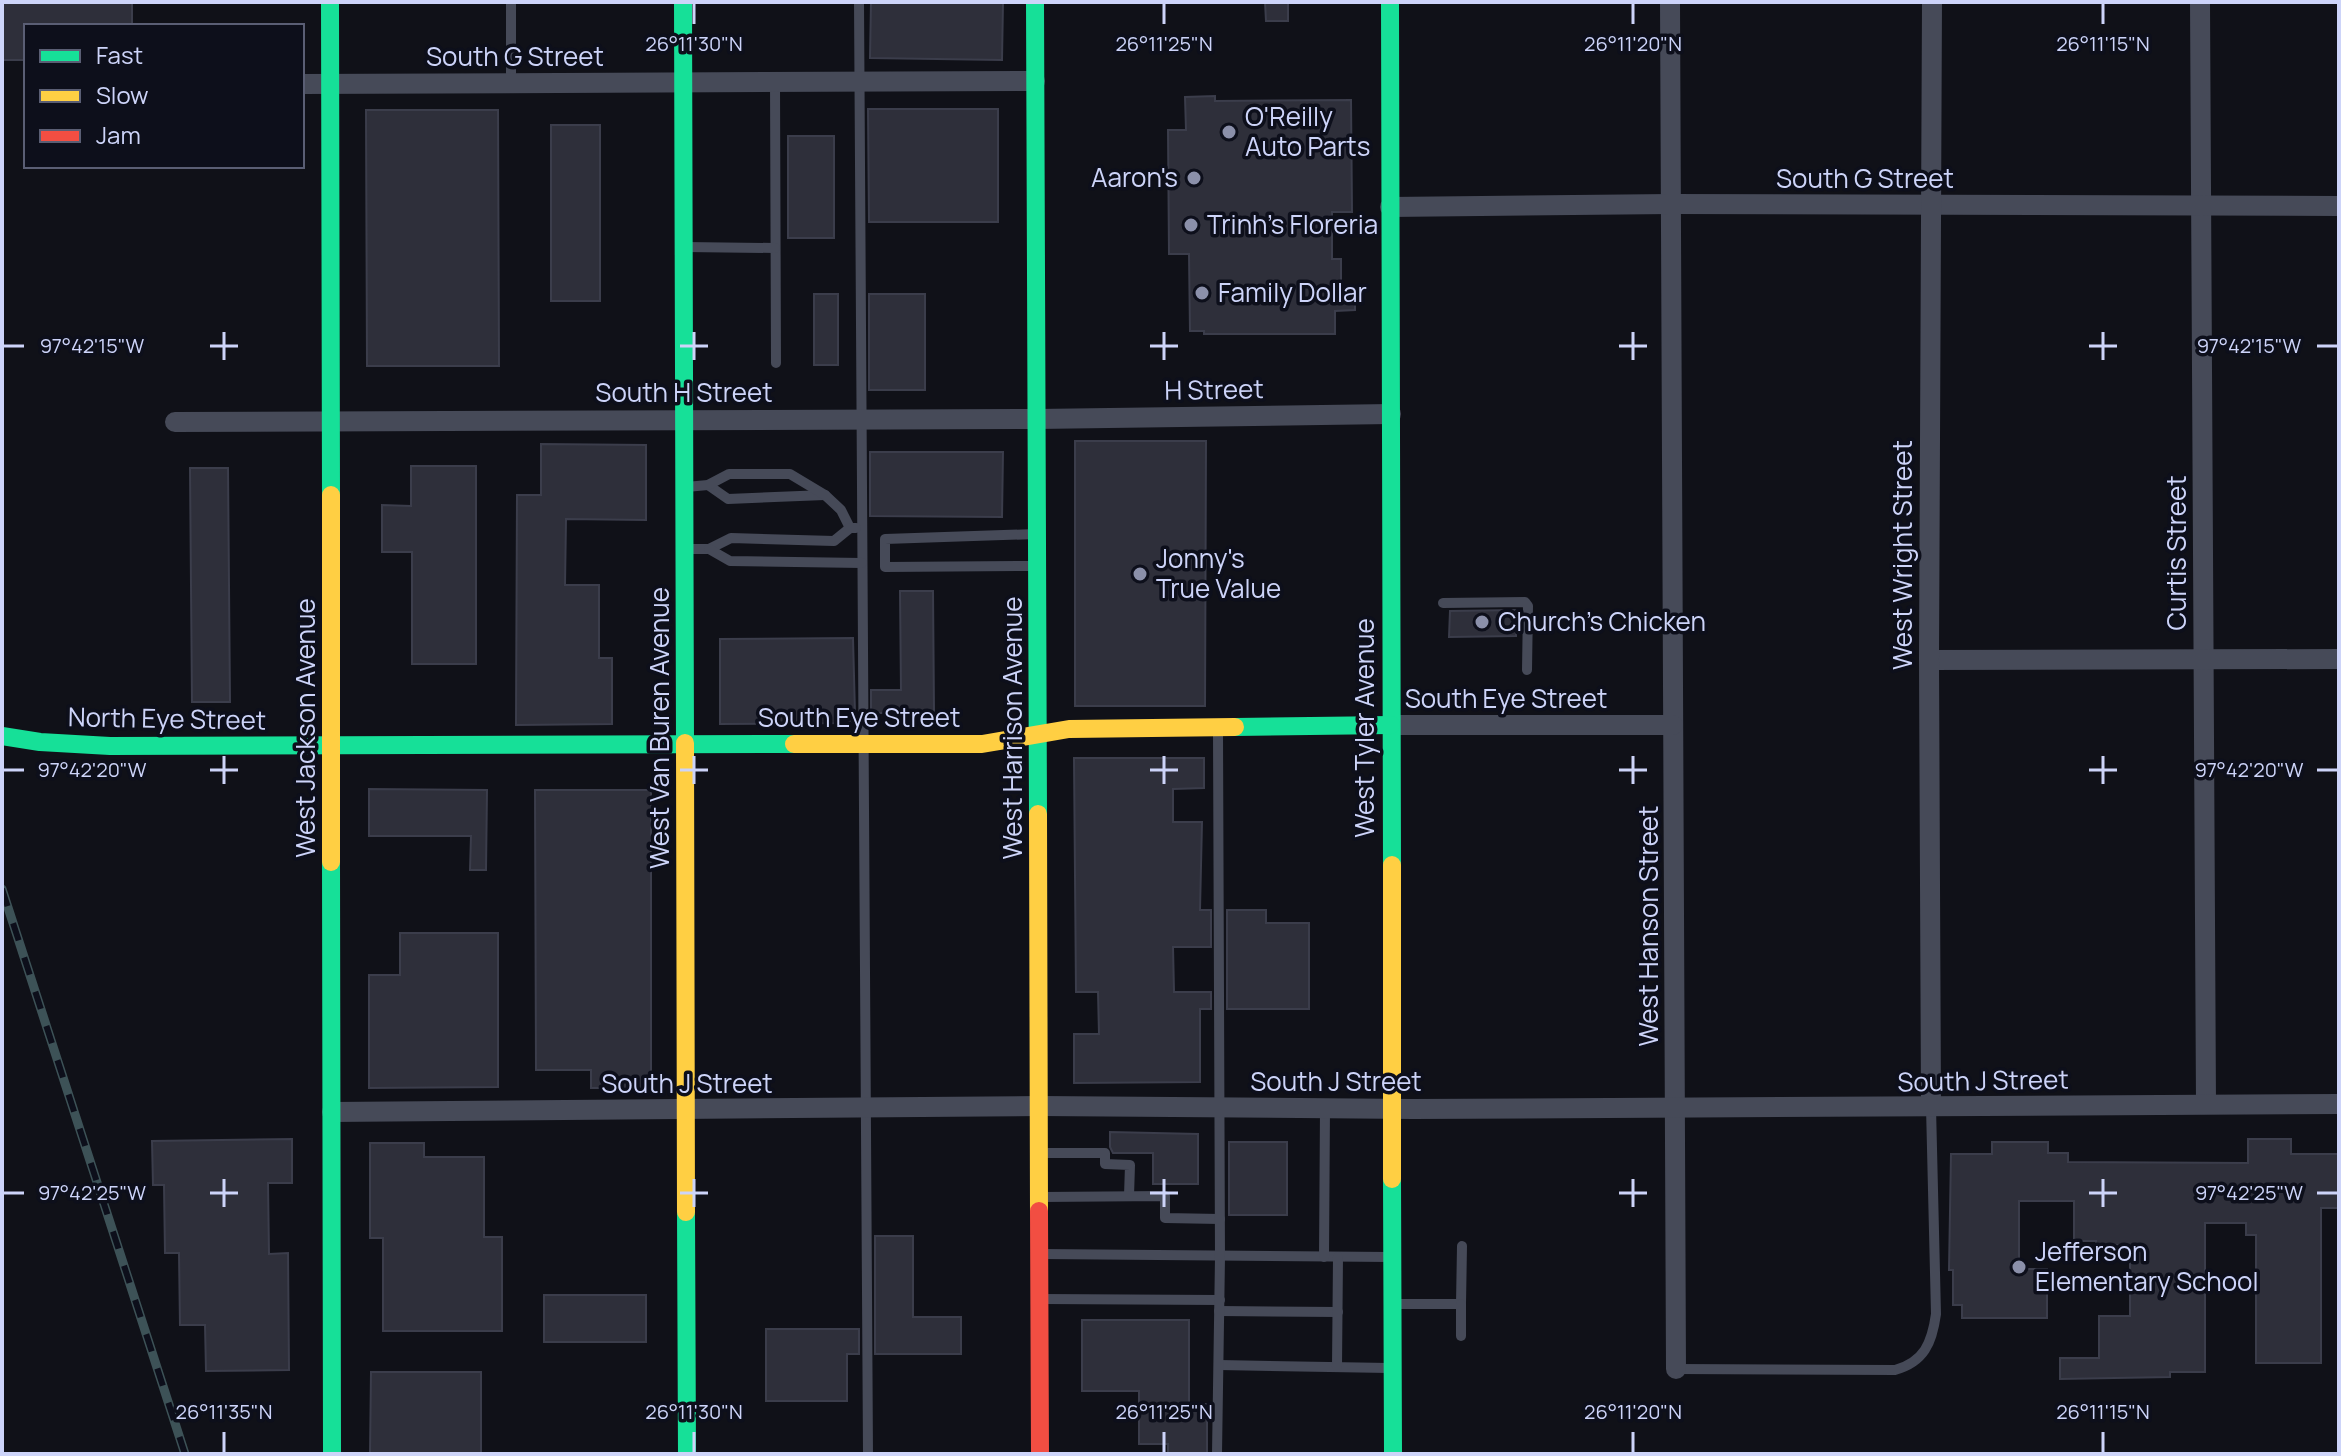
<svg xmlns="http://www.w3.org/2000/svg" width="2341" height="1456" viewBox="0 0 2341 1456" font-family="Manrope,sans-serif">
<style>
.building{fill:#2e2f3a;stroke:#3b3d4b;stroke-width:2}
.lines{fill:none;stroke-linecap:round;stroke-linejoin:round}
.lane{stroke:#464a58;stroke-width:10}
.street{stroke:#464a58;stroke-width:20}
.fast{stroke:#16e098;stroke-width:18}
.slow{stroke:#ffcf43;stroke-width:18}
.jam{stroke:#f24e42;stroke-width:18}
.rail-casing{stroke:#3d5257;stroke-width:9}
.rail{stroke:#0d0f1b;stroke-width:6;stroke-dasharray:18;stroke-linecap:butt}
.ticks{fill:none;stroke:#cdd4f9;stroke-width:3}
.poi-dot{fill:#8b90aa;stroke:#0d0f1b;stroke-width:3}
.labels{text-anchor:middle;stroke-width:7;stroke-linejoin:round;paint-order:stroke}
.street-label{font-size:26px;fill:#cdd4f9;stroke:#0d0f1b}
.poi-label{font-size:26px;fill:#cdd4f9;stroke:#0d0f1b;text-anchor:start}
.ticks-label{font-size:20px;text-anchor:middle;fill:#cdd4f9;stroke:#0d0f1b;stroke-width:7;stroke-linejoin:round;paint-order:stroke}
</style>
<rect width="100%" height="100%" fill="#101118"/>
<g class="building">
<polygon points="2,2 132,2 132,26 26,26 26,60 2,60"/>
<polygon points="871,2 1003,2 1002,60 870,58"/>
<polygon points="1265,2 1288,2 1288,21 1266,21"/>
<polygon points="1215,96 1215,101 1351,100 1352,212 1332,212 1332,259 1341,259 1341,289 1355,289 1355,310 1335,311 1335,334 1204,334 1204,331 1190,331 1189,254 1169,254 1168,130 1186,130 1185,97"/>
<polygon points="868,109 998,109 998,222 869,222"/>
<polygon points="366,110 498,110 499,366 367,366"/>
<rect x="551" y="125" width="49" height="176"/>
<rect x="788" y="136" width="46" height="102"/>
<rect x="814" y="294" width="24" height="71"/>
<rect x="869" y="294" width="56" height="96"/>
<polygon points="1075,441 1206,441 1205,706 1075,706"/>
<polygon points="541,444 646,445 646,520 566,519 565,585 599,585 599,658 612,658 612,724 516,725 517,495 541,495"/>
<polygon points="870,452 1003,452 1002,517 870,516"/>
<polygon points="411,466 476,466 476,664 412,664 412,552 382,552 382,505 411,506"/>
<polygon points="190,468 228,468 230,702 192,702"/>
<polygon points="900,591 933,591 934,713 871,713 871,690 901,690"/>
<polygon points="1516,610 1516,636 1449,637 1450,611"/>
<polygon points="853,638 855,713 853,713 853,723 720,724 720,639"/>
<polygon points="1074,758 1204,758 1204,788 1173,789 1173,822 1202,822 1200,910 1211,910 1211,947 1173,947 1174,992 1211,992 1211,1009 1200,1009 1200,1082 1074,1083 1074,1034 1099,1034 1098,992 1076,992"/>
<polygon points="369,789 487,790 486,870 470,870 471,836 369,836"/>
<polygon points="535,790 651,790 651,1088 591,1088 591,1070 536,1070"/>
<polygon points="1227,910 1266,910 1266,923 1309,923 1309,1009 1227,1009"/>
<polygon points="400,933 498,933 498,1087 369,1088 369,975 400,975"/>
<polygon points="1110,1132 1198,1134 1198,1184 1153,1184 1153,1153 1113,1153 1110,1147"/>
<polygon points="292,1139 292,1183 268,1183 269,1254 288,1253 289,1370 206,1371 205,1325 180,1325 179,1253 165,1253 164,1185 153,1185 152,1141"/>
<polygon points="2248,1139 2291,1139 2291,1154 2339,1154 2339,1208 2321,1208 2321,1363 2256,1363 2256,1235 2246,1235 2246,1223 2205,1223 2205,1372 2170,1372 2170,1377 2060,1379 2060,1358 2099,1358 2099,1316 2130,1316 2130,1245 2096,1245 2096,1241 2074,1241 2074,1201 2019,1201 2019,1269 2047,1269 2047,1318 1962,1318 1962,1305 1953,1305 1953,1270 1949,1270 1951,1154 1992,1154 1992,1142 2048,1142 2048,1153 2068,1153 2068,1162 2248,1163"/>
<rect x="1229" y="1142" width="58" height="73"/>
<polygon points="370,1143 424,1143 424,1157 484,1157 484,1237 502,1237 502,1331 383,1331 383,1238 370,1238"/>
<polygon points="875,1236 913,1236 913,1317 961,1317 961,1354 875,1354"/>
<rect x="544" y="1295" width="102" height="47"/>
<polygon points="1082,1320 1189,1320 1189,1404 1207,1404 1207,1454 1168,1454 1168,1444 1139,1444 1139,1391 1082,1391"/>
<polygon points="766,1329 859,1329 859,1354 847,1354 847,1401 766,1401"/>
<polygon points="371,1372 481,1372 481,1454 370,1454"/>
</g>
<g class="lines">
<g class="lane">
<polyline points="859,2 868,1454"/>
<polyline points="775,82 776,363"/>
<polyline points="511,83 511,2"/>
<polyline points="685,247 775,248"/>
<polyline points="708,485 728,499 825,495"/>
<polyline points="686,487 708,485 729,474 790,474 825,495 841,510 850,528"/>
<polyline points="687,549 709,549 731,538 834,541 850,528 856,528"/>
<polyline points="709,549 730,561 862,563"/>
<polyline points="1034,566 885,567 885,539 1036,534"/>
<polyline points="1443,603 1525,602 1528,606 1527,670"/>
<polyline points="1042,1153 1105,1153 1105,1164 1130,1165 1129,1196"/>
<polyline points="1042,1197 1165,1196 1165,1218 1220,1219"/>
<polyline points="1042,1254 1390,1257"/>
<polyline points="1324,1257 1325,1108"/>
<polyline points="1042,1299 1220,1300"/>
<polyline points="1395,1304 1461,1304 1462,1246"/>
<polyline points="1219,1311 1338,1312"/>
<polyline points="1461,1336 1461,1304"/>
<polyline points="1219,1365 1389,1368"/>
<polyline points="1337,1367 1338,1257"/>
<path d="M1676,1369L1895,1370C1924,1362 1932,1343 1936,1314L1931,1107"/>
<polyline points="1217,1454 1220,1257 1218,732"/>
</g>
<g class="street">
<polyline points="1670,2 1676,1369"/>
<polyline points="2200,2 2206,1104"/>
<polyline points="302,84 1035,81"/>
<polyline points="1390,207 1671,204 2339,206"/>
<polyline points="175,422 1037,419 1391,414"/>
<polyline points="1929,660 2339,659"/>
<polyline points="1391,725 1673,725"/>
<polyline points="1931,1107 1929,660 1932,2"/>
<polyline points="332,1112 1040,1106 1413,1109 2339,1104"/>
</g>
<g class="fast">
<polyline points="330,2 331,495"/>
<polyline points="683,2 685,743"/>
<polyline points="1035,2 1038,814"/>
<polyline points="1390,2 1392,865"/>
<polyline points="1235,727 1391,725"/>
<polyline points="2,736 40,742 110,746 794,744"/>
<polyline points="331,862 332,1454"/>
<polyline points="1392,1179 1393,1454"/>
<polyline points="686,1212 687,1454"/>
</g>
<g class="slow">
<polyline points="331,495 331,862"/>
<polyline points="685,743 686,1212"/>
<polyline points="794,744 982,744 1069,729 1235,727"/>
<polyline points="1038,814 1039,1211"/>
<polyline points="1392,865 1392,1179"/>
</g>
<polyline class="jam" points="1039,1211 1040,1454"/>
<defs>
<polyline id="rail" points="2,889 185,1454"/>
</defs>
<use href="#rail" class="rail-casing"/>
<use href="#rail" class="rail"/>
</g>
<path class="ticks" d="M694,4V24M1164,4V24M1633,4V24M2103,4V24M224,332V360M694,332V360M1164,332V360M1633,332V360M2103,332V360M4,346H24M210,346H238M680,346H708M1150,346H1178M1619,346H1647M2089,346H2117M2317,346H2337M224,756V784M694,756V784M1164,756V784M1633,756V784M2103,756V784M4,770H24M210,770H238M680,770H708M1150,770H1178M1619,770H1647M2089,770H2117M2317,770H2337M224,1179V1207M694,1179V1207M1164,1179V1207M1633,1179V1207M2103,1179V1207M4,1193H24M210,1193H238M680,1193H708M1150,1193H1178M1619,1193H1647M2089,1193H2117M2317,1193H2337M224,1432V1452M694,1432V1452M1164,1432V1452M1633,1432V1452M2103,1432V1452"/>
<g class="poi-dot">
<circle cx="1229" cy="132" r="8"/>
<circle cx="1194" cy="178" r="8"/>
<circle cx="1191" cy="225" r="8"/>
<circle cx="1202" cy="293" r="8"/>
<circle cx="1140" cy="574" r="8"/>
<circle cx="1482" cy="622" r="8"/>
<circle cx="2019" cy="1267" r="8"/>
</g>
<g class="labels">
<g class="street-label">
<text x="515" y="66">South G Street</text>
<text x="1865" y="188">South G Street</text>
<text transform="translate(1214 390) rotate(-1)" y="9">H Street</text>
<text x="684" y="402">South H Street</text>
<text transform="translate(2177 553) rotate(-90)" y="9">Curtis Street</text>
<text transform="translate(1903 555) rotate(-90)" y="9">West Wright Street</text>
<text x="1506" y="708">South Eye Street</text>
<text x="859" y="727">South Eye Street</text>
<text transform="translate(167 719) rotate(1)" y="9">North Eye Street</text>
<text transform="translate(306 728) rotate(-90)" y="9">West Jackson Avenue</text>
<text transform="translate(660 728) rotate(-90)" y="9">West Van Buren Avenue</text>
<text transform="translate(1013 728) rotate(-90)" y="9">West Harrison Avenue</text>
<text transform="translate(1365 728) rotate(-90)" y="9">West Tyler Avenue</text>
<text transform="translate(1649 926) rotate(-90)" y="9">West Hanson Street</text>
<text transform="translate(1983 1081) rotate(-1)" y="9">South J Street</text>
<text x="1336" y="1091">South J Street</text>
<text x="687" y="1093">South J Street</text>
</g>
<g class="poi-label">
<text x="1245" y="126">O'Reilly<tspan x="1245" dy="30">Auto Parts</tspan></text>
<text x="1178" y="187" text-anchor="end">Aaron's</text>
<text x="1207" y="234">Trinh's Floreria</text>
<text x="1218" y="302">Family Dollar</text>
<text x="1156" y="568">Jonny's<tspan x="1156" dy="30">True Value</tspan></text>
<text x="1498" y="631">Church's Chicken</text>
<text x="2035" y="1261">Jefferson<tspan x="2035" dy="30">Elementary School</tspan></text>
</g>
</g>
<g class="ticks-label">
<text x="694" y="51">26°11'30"N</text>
<text x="1164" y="51">26°11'25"N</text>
<text x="1633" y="51">26°11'20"N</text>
<text x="2103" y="51">26°11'15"N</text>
<text x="2249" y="353">97°42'15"W</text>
<text x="92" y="353">97°42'15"W</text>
<text x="2249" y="777">97°42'20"W</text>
<text x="92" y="777">97°42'20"W</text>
<text x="2249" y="1200">97°42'25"W</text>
<text x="92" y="1200">97°42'25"W</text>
<text x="224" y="1419">26°11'35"N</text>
<text x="694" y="1419">26°11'30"N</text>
<text x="1164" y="1419">26°11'25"N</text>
<text x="1633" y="1419">26°11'20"N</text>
<text x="2103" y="1419">26°11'15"N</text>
</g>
<rect width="2341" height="1456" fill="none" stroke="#cdd4f9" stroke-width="8"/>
<rect x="24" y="24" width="280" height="144" fill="#0d0f1b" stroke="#5a5e74" stroke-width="2"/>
<rect x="40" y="50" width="40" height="12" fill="#16e098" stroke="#5a5e74" stroke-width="2"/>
<text x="96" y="64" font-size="24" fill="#cdd4f9">Fast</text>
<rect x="40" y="90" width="40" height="12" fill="#ffcf43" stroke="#5a5e74" stroke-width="2"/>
<text x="96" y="104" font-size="24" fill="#cdd4f9">Slow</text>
<rect x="40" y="130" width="40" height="12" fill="#f24e42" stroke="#5a5e74" stroke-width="2"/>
<text x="96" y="144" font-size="24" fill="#cdd4f9">Jam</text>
</svg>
